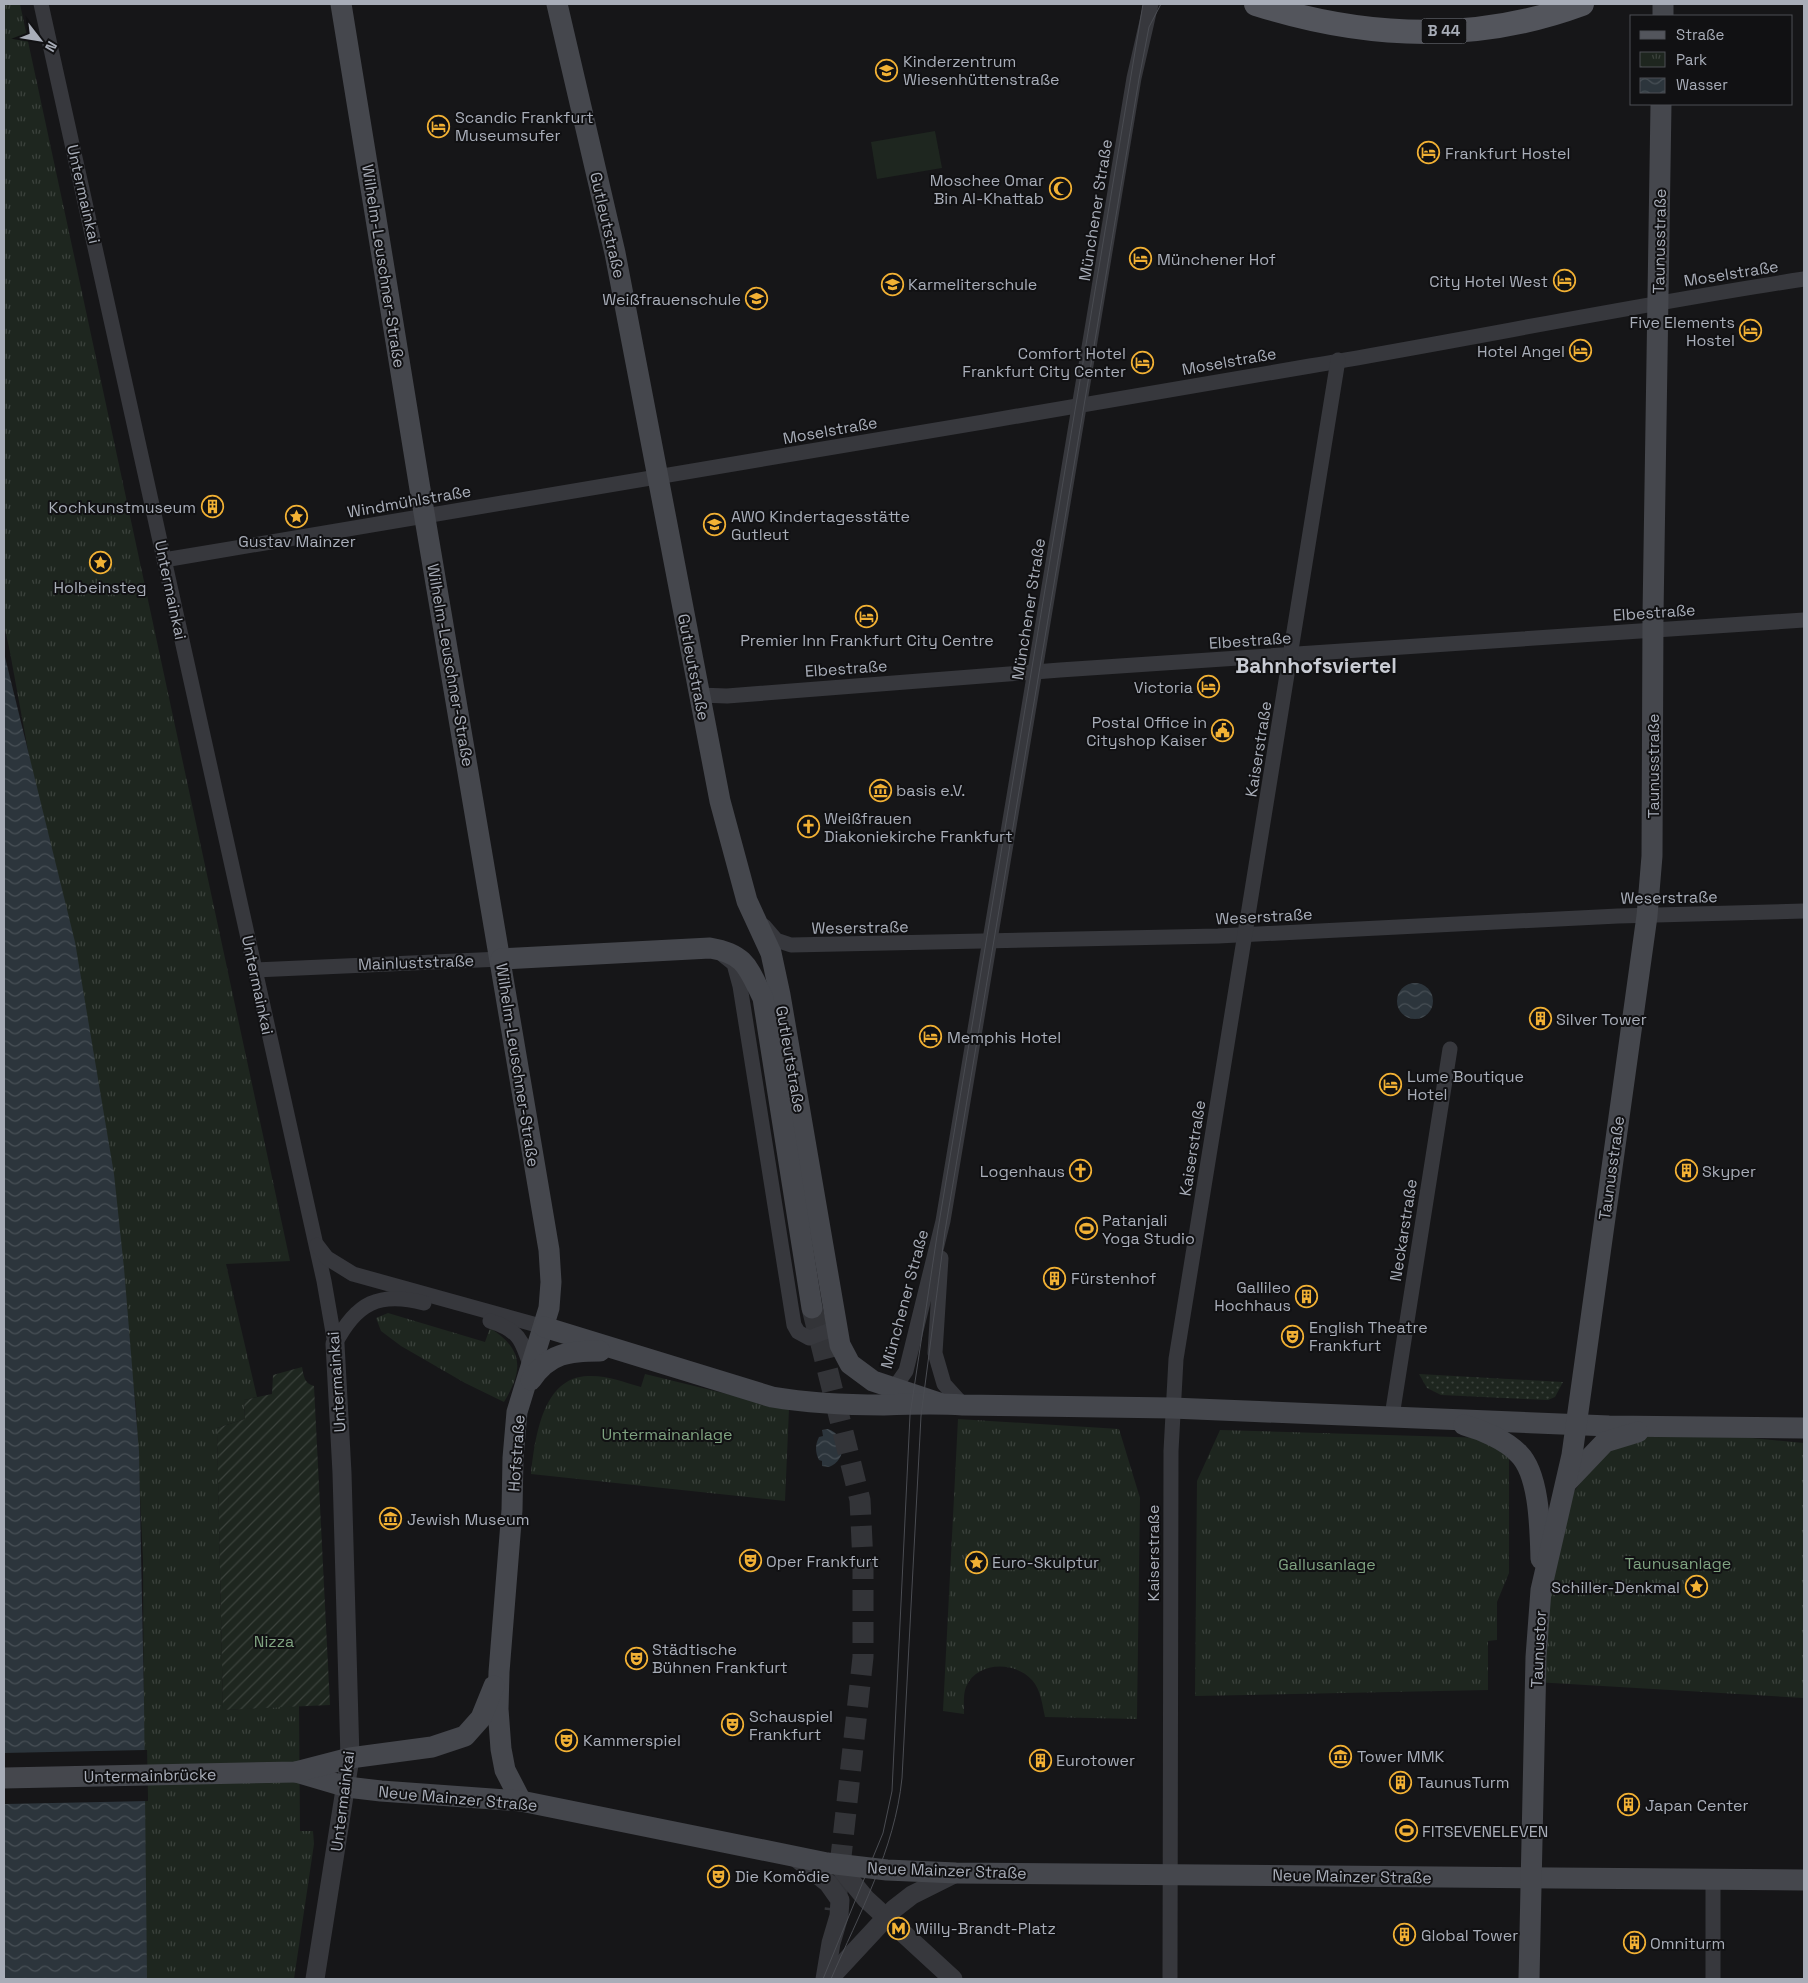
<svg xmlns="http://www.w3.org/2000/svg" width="1808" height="1983" viewBox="0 0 1808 1983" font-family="'Space Grotesk',sans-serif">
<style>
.grass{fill:url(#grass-dots)}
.park{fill:url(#park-tufts)}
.garden{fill:url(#garden-furrows)}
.pitch{fill:#1e261f}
.water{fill:url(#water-waves)}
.pier{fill:#161618}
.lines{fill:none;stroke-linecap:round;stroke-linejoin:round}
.secondary-tunnel{stroke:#333438;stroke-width:21;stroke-dasharray:21 11;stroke-linecap:butt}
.minor{stroke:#37383d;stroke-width:15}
.tertiary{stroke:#37383d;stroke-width:19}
.secondary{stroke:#45474d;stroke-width:21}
.primary{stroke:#53555c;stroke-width:24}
.tram{stroke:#4a4c52;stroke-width:1}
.labels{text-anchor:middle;stroke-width:4;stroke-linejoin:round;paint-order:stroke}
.shield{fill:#111113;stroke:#7b7e86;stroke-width:1}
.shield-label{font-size:15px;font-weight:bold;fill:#a8adb8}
.poi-label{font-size:16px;fill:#a8adb8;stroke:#111113;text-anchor:start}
.street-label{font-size:16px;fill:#a8adb8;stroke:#111113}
.park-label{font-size:16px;fill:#7fa381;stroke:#111113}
.district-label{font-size:21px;font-weight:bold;fill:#c9ccd4;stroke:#111113}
</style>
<defs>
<pattern id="grass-dots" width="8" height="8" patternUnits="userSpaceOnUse" patternTransform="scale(1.25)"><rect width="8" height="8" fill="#1e261f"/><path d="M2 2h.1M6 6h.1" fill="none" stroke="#3c433d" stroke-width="1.8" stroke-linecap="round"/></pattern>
<pattern id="park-tufts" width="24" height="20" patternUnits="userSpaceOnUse" patternTransform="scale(1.25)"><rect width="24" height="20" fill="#1e261f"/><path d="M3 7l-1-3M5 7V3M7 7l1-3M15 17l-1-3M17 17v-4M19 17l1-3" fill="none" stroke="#3c433d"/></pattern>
<pattern id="garden-furrows" width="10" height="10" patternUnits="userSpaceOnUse" patternTransform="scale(1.25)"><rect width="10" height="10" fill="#1e261f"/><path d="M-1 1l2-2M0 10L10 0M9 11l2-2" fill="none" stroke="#3c433d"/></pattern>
<pattern id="water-waves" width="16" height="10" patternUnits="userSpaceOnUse" patternTransform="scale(1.25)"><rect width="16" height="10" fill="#2c353c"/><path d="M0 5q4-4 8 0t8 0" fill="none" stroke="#485056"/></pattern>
</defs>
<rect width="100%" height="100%" fill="#161618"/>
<polygon class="grass" points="1419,1374 1563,1382 1555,1397 1548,1400 1441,1395 1427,1388"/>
<g class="park">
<polygon points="4,4 20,4 290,1261 226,1264 257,1397 244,1400 245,1419 217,1428 223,1710 299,1706 300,1831 313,1831 314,1844 294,1979 145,1979 143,1560 136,1407 110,1197 9,647 4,626"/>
<path d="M388,1313L485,1342L490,1328C523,1349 524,1369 504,1402L465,1383L401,1346L381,1331L376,1318Z"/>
<path d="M645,1374L789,1409L785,1501L531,1474C535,1439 542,1377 588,1376C606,1375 624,1382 641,1387Z"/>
<path d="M958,1419L1119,1429L1140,1498L1137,1719L1045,1717C1042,1704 1041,1690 1032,1680C1015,1661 977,1661 966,1687C963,1694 964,1706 964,1714L943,1711Z"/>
<polygon points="1660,1429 1804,1443 1804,1698 1535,1682 1561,1509 1607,1447"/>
<polygon points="1220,1430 1488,1438 1509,1451 1509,1573 1497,1602 1497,1640 1488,1641 1488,1690 1195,1696 1197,1481"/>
</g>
<path class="garden" d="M302,1367C304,1377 304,1383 314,1386L330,1705L223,1710L217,1428L245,1419L244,1400L272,1394L273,1375Z"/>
<polygon class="pitch" points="935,131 942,168 877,179 871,142"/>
<g class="water">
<polygon points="4,653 75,942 114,1174 124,1268 139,1451 144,1701 147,1979 4,1979"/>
<circle cx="1415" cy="1001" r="18"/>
<path d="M828,1429C847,1436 847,1460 829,1467L822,1466V1461L819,1460C815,1452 815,1445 819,1437L823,1436L822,1430Z"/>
</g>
<polygon class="pier" points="147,1750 148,1801 4,1804 4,1753"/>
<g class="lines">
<polyline class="secondary-tunnel" points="812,1308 860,1500 863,1563 863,1657 835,1911"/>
<g class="minor">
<polyline points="41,4 324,1281 335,1344"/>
<path d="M164,560C546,498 928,431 1310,366C1475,338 1639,304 1804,279"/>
<polyline points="699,695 727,696 1060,670 1804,620"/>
<polyline points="764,926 776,940 791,945 1218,936 1618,916 1804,911"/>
<polyline points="724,956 734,964 740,986 794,1325 798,1332 809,1338 836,1328"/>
<polyline points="255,970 501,959"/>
<polyline points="317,1245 327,1258 353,1274 544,1327"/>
<polyline points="941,1258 935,1353 944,1384 963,1405"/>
<path d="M490,1321C519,1330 522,1340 531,1368"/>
<path d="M335,1344C356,1303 379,1291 424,1303"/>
<polyline points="890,1394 906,1371 943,1221 1134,78 1151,4"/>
<polyline points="1392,1416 1450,1049"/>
<polyline points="1170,1979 1171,1451 1176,1359 1338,360"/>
<polyline points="1713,1979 1713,1880"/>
</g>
<g class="tertiary">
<polyline points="794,1856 828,1883 840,1900 839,1916 831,1943 825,1979"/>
<polyline points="838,1865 866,1899 953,1979"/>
<polyline points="315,1979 350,1758 342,1473 335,1344"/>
<polyline points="829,1979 894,1909 912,1895 956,1873"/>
</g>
<g class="secondary">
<polyline points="341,4 420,489 549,1250 551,1282 549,1308 517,1412 513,1458 512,1510 499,1672 498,1709 501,1749 505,1770 521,1801"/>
<polyline points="557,4 615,253 720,801 747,901 771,953 780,995 840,1345 850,1364 873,1381 939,1403"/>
<polyline points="1663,16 1663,4"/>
<path d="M501,959L710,948C746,954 748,968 763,998L812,1308"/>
<path d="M544,1327L772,1397C808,1403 846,1405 883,1405C910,1404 936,1403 963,1405L1172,1408L1609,1426L1804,1428"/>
<path d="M531,1380C549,1353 569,1351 600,1351"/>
<path d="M1464,1425C1482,1430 1506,1440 1519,1454C1540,1475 1540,1531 1541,1559"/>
<polyline points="1567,1482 1605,1442 1638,1432"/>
<polyline points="296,1772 347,1787 381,1791 521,1801 827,1863 887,1870 956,1873 1804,1880"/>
<polyline points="4,1778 296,1772 350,1758 432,1747 465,1736 481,1718 494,1686"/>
<polyline points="1529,1979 1536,1657 1541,1590 1572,1455 1647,916 1652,856 1653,615 1661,104"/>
</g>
<path class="primary" d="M1256,4C1363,38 1474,44 1582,4"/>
<g class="tram">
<polyline points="1340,4 1378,4"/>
<polyline points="823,1979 883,1833 892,1791 910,1415 938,1229 1143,4"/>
<path d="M831,1979C859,1914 895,1849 902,1778L921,1416L945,1231L1139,79L1149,27L1161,4"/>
</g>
</g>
<defs>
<symbol id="school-ring" viewBox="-11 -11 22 22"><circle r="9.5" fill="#111113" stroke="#f2b134" stroke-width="1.5"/><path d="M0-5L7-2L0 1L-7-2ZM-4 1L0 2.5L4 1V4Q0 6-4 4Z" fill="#f2b134"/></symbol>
<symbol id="hotel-ring" viewBox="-11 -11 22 22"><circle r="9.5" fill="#111113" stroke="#f2b134" stroke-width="1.5"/><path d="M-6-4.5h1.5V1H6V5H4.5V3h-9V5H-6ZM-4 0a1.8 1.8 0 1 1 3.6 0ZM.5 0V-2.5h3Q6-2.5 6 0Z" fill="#f2b134"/></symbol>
<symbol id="mosque-ring" viewBox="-11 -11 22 22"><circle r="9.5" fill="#111113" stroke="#f2b134" stroke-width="1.5"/><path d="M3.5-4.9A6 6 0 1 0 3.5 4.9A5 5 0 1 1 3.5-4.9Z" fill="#f2b134"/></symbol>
<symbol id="building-ring" viewBox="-11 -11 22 22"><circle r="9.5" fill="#111113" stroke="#f2b134" stroke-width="1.5"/><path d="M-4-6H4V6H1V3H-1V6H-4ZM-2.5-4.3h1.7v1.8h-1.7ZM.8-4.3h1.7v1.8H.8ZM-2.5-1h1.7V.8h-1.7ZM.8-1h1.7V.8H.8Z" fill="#f2b134"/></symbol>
<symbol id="sight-ring" viewBox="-11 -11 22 22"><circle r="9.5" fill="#111113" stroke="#f2b134" stroke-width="1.5"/><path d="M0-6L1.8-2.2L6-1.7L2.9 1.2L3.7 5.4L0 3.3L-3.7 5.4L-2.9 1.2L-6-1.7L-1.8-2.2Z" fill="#f2b134"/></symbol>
<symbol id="civic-ring" viewBox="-11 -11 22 22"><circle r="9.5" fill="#111113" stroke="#f2b134" stroke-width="1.5"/><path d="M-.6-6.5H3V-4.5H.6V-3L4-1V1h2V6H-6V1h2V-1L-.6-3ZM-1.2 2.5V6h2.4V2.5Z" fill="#f2b134"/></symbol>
<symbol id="museum-ring" viewBox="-11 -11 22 22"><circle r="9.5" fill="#111113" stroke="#f2b134" stroke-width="1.5"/><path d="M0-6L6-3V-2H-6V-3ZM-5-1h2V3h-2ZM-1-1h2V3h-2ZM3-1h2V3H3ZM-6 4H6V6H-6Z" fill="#f2b134"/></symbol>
<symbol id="church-ring" viewBox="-11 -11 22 22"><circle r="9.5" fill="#111113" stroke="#f2b134" stroke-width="1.5"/><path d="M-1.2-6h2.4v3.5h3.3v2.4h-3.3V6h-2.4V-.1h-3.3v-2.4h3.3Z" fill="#f2b134"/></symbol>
<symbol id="stadium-ring" viewBox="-11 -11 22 22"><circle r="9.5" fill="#111113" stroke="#f2b134" stroke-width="1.5"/><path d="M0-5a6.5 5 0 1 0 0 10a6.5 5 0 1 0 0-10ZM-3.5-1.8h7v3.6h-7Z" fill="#f2b134"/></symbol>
<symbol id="theatre-ring" viewBox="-11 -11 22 22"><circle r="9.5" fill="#111113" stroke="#f2b134" stroke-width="1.5"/><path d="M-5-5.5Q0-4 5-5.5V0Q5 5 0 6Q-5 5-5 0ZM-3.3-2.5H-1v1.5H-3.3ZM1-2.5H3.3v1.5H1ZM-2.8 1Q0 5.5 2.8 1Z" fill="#f2b134"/></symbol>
<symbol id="metro-ring" viewBox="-11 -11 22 22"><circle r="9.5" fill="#111113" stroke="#f2b134" stroke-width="1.5"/><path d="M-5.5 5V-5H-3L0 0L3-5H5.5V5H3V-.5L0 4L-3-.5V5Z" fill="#f2b134"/></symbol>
</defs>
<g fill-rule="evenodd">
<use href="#school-ring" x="874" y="58" width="25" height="25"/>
<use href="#hotel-ring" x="426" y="114" width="25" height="25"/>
<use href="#hotel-ring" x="1416" y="140" width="25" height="25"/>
<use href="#mosque-ring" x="1048" y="176" width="25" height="25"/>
<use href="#hotel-ring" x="1128" y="246" width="25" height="25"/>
<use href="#hotel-ring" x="1552" y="268" width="25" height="25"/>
<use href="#school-ring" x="880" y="272" width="25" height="25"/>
<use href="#school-ring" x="744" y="286" width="25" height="25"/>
<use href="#hotel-ring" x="1738" y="318" width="25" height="25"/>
<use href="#hotel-ring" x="1568" y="338" width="25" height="25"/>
<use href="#hotel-ring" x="1130" y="350" width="25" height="25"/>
<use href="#building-ring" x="200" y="494" width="25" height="25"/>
<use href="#sight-ring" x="284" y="504" width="25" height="25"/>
<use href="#school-ring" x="702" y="512" width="25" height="25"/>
<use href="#sight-ring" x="88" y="550" width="25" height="25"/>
<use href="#hotel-ring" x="854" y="604" width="25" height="25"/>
<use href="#hotel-ring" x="1196" y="674" width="25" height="25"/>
<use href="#civic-ring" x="1210" y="718" width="25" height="25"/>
<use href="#museum-ring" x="868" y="778" width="25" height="25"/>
<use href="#church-ring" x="796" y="814" width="25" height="25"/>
<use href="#building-ring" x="1528" y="1006" width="25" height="25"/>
<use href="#hotel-ring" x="918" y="1024" width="25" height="25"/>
<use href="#hotel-ring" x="1378" y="1072" width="25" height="25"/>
<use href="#church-ring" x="1068" y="1158" width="25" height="25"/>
<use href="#building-ring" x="1674" y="1158" width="25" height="25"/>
<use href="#stadium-ring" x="1074" y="1216" width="25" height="25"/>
<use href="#building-ring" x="1042" y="1266" width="25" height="25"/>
<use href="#building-ring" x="1294" y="1284" width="25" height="25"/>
<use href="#theatre-ring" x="1280" y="1324" width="25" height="25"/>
<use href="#museum-ring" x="378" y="1506" width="25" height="25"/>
<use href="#theatre-ring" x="738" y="1548" width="25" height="25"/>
<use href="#sight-ring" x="964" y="1550" width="25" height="25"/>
<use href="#sight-ring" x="1684" y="1574" width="25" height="25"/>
<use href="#theatre-ring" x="624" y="1646" width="25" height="25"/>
<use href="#theatre-ring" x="720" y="1712" width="25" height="25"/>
<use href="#theatre-ring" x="554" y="1728" width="25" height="25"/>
<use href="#museum-ring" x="1328" y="1744" width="25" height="25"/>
<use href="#building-ring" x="1028" y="1748" width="25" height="25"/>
<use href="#building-ring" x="1388" y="1770" width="25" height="25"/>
<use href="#building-ring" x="1616" y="1792" width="25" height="25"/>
<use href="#stadium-ring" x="1394" y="1818" width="25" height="25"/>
<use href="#theatre-ring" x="706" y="1864" width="25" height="25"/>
<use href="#metro-ring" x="886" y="1916" width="25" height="25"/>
<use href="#building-ring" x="1392" y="1922" width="25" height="25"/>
<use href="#building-ring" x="1622" y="1930" width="25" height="25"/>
</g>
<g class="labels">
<rect class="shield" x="1421.5" y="18.5" width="45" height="25" rx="4"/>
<g class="shield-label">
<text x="1444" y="36">B 44</text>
</g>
<g class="poi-label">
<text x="903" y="67">Kinderzentrum<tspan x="903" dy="18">Wiesenhüttenstraße</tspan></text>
<text x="455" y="123">Scandic Frankfurt<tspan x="455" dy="18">Museumsufer</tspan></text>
<text x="1445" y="159">Frankfurt Hostel</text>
<text x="1044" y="186" text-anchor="end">Moschee Omar<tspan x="1044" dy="18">Bin Al-Khattab</tspan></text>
<text x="1157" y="265">Münchener Hof</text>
<text x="1548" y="287" text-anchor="end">City Hotel West</text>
<text x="908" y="290">Karmeliterschule</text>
<text x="741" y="305" text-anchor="end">Weißfrauenschule</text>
<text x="1735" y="328" text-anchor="end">Five Elements<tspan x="1735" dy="18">Hostel</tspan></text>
<text x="1565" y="357" text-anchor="end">Hotel Angel</text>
<text x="1126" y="359" text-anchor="end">Comfort Hotel<tspan x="1126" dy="18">Frankfurt City Center</tspan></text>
<text x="196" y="513" text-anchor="end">Kochkunstmuseum</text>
<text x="731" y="522">AWO Kindertagesstätte<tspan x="731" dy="18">Gutleut</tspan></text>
<text x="297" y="547" text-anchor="middle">Gustav Mainzer</text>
<text x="100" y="593" text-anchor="middle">Holbeinsteg</text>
<text x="867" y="646" text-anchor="middle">Premier Inn Frankfurt City Centre</text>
<text x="1193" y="693" text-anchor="end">Victoria</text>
<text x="1207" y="728" text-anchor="end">Postal Office in<tspan x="1207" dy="18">Cityshop Kaiser</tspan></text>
<text x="896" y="796">basis e.V.</text>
<text x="824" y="824">Weißfrauen<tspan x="824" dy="18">Diakoniekirche Frankfurt</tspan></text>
<text x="1556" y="1025">Silver Tower</text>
<text x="947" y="1043">Memphis Hotel</text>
<text x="1407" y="1082">Lume Boutique<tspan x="1407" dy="18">Hotel</tspan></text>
<text x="1065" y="1177" text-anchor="end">Logenhaus</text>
<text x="1702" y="1177">Skyper</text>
<text x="1102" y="1226">Patanjali<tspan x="1102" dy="18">Yoga Studio</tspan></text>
<text x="1071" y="1284">Fürstenhof</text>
<text x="1291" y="1293" text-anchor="end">Gallileo<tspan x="1291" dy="18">Hochhaus</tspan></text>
<text x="1309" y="1333">English Theatre<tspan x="1309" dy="18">Frankfurt</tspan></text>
<text x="407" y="1525">Jewish Museum</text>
<text x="766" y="1567">Oper Frankfurt</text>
<text x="992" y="1568">Euro-Skulptur</text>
<text x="1680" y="1593" text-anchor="end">Schiller-Denkmal</text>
<text x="652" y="1655">Städtische<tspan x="652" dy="18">Bühnen Frankfurt</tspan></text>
<text x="749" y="1722">Schauspiel<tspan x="749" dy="18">Frankfurt</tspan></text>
<text x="583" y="1746">Kammerspiel</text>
<text x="1357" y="1762">Tower MMK</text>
<text x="1056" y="1766">Eurotower</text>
<text x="1417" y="1788">TaunusTurm</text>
<text x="1645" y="1811">Japan Center</text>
<text x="1422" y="1837">FITSEVENELEVEN</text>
<text x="735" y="1882">Die Komödie</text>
<text x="915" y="1934">Willy-Brandt-Platz</text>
<text x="1421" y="1941">Global Tower</text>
<text x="1650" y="1949">Omniturm</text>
</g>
<g class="street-label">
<text transform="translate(84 194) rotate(77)" y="6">Untermainkai</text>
<text transform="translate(1095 210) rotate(-81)" y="6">Münchener Straße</text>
<text transform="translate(608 225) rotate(77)" y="6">Gutleutstraße</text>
<text transform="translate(1659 241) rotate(-89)" y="6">Taunusstraße</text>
<text transform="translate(384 266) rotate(81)" y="6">Wilhelm-Leuschner-Straße</text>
<text transform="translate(1731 273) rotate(-9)" y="6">Moselstraße</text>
<text transform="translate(1229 361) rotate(-10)" y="6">Moselstraße</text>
<text transform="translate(830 430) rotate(-10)" y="6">Moselstraße</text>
<text transform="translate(409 501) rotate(-10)" y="6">Windmühlstraße</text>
<text transform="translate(171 590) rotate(78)" y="6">Untermainkai</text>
<text transform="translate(1028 609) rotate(-81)" y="6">Münchener Straße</text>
<text transform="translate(1654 612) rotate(-4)" y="6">Elbestraße</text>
<text transform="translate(1250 640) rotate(-4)" y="6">Elbestraße</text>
<text transform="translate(451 665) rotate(80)" y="6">Wilhelm-Leuschner-Straße</text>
<text transform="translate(694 667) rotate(79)" y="6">Gutleutstraße</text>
<text transform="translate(846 668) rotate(-4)" y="6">Elbestraße</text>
<text transform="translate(1258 749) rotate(-81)" y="6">Kaiserstraße</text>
<text transform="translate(1653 766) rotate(-90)" y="6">Taunusstraße</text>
<text transform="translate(1669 897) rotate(-1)" y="6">Weserstraße</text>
<text transform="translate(1264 916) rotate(-3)" y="6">Weserstraße</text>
<text transform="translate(860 927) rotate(-1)" y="6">Weserstraße</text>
<text transform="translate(416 962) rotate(-2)" y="6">Mainluststraße</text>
<text transform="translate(258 985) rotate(78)" y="6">Untermainkai</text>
<text transform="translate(791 1059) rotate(80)" y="6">Gutleutstraße</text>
<text transform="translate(518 1065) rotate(81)" y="6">Wilhelm-Leuschner-Straße</text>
<text transform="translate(1192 1148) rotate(-81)" y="6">Kaiserstraße</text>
<text transform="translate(1611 1168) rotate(-82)" y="6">Taunusstraße</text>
<text transform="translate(1403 1230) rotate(-81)" y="6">Neckarstraße</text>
<text transform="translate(904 1299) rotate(-75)" y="6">Münchener Straße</text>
<text transform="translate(336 1382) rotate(-94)" y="6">Untermainkai</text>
<text transform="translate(516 1453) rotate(-86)" y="6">Hofstraße</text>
<text transform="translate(1153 1553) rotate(-90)" y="6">Kaiserstraße</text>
<text transform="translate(1538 1649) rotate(-87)" y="6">Taunustor</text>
<text transform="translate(150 1775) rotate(-1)" y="6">Untermainbrücke</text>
<text transform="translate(458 1798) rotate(5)" y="6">Neue Mainzer Straße</text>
<text transform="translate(342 1801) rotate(-83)" y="6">Untermainkai</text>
<text transform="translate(947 1870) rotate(2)" y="6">Neue Mainzer Straße</text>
<text transform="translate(1352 1876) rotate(1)" y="6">Neue Mainzer Straße</text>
</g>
<g class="park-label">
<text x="667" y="1440">Untermainanlage</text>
<text x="1678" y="1569">Taunusanlage</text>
<text x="1327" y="1570">Gallusanlage</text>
<text x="274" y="1647">Nizza</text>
</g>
<g class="district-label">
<text x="1316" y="673">Bahnhofsviertel</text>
</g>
</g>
<rect width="1808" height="1983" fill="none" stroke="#a8adb8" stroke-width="10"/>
<rect x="1630" y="15" width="162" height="90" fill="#111113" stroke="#4d4f55"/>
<rect x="1640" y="31" width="25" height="8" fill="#53555c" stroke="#4d4f55"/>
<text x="1676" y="40" font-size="15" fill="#a8adb8">Straße</text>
<rect x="1640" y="52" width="25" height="15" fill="url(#park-tufts)" stroke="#4d4f55"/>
<text x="1676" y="65" font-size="15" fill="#a8adb8">Park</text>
<rect x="1640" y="78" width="25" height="15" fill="url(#water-waves)" stroke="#4d4f55"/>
<text x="1676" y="90" font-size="15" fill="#a8adb8">Wasser</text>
<g transform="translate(40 40) rotate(121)" stroke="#111113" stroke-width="4" paint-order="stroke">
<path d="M0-4L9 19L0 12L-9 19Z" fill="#a8adb8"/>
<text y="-8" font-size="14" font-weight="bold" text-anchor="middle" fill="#a8adb8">N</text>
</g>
</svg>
